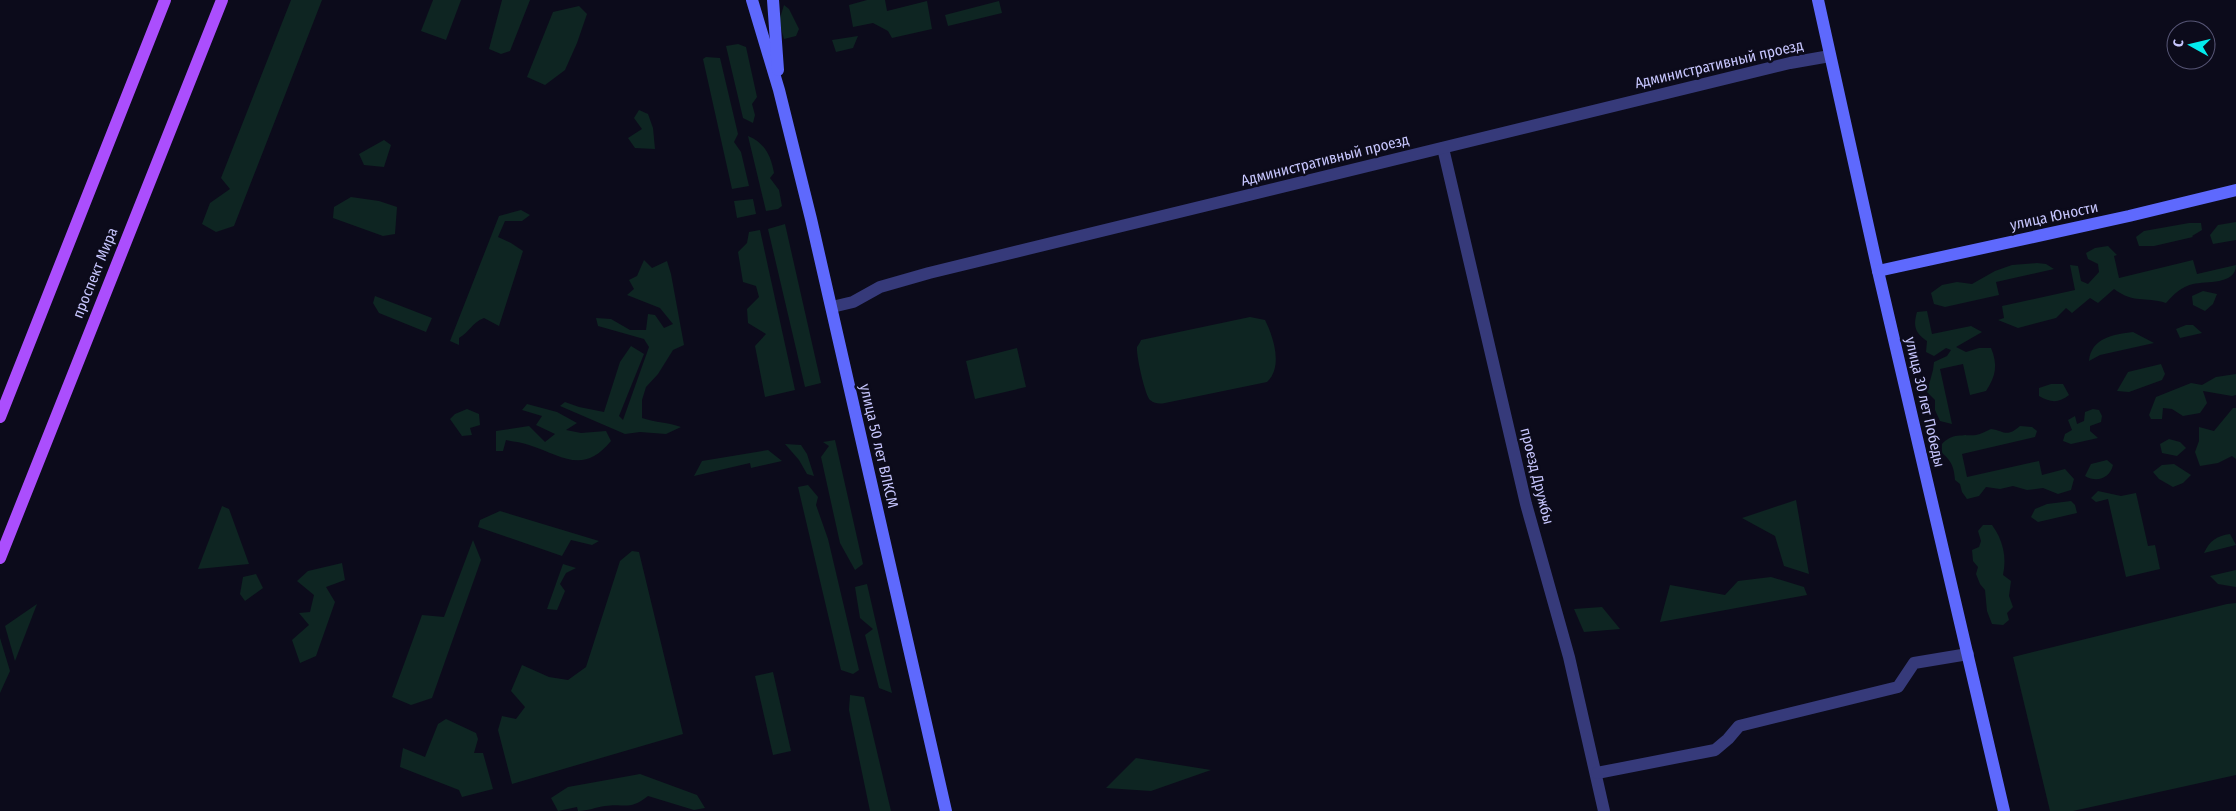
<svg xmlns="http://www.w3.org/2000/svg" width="2236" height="811" viewBox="0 0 2236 811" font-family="'Fira Sans Condensed',sans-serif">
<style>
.green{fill:#0e2522}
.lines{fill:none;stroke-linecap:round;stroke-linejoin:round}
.street{stroke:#363a7a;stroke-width:12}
.secondary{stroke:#5e69fd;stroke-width:12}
.primary{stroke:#ab4efd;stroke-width:12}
.labels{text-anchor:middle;stroke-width:5;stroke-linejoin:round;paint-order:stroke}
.street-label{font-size:15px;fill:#c7c6fe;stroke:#0c0b1b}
</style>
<rect width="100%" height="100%" fill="#0c0b1b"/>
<g class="green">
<polygon points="291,0 322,0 234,226 216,232 202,224 210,203 230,189 221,178"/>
<polygon points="433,0 461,0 446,40 421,31"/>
<polygon points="502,0 530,0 510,51 501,54 489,49"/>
<polygon points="867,0 885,0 887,11 927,1 932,29 892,38 888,31 873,23 853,27 849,5"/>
<polygon points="999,1 1002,13 948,26 945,15"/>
<polygon points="784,5 789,9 799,29 796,36 784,39 779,21"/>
<polygon points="579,6 587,14 577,43 565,70 545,85 527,77 553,12"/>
<polygon points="858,36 853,48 836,52 832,40"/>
<polygon points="738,44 746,47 757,97 752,104 755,115 753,123 743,118 726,46"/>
<polygon points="706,57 720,58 738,134 734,142 741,152 749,186 732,189 703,59"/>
<polygon points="639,110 648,114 653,128 655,149 635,148 628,138 642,129 634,118"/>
<path d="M748,136C765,143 771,156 774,173L770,178L779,190L782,206L778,209L766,211Z"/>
<polygon points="384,140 391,145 384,167 364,165 359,154"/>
<polygon points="351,197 379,201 397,207 395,234 383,236 333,218 334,207"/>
<polygon points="753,199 756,214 737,218 734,201"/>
<path d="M521,210L530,215L522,221H505L498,237L511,243L523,251L499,326L484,318C471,323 470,332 459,338V345L450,341L499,216Z"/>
<polygon points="2236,222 2236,240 2213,244 2210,235 2218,225"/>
<polygon points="2189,223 2201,223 2202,230 2192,236 2193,237 2154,246 2139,246 2136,237 2144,231"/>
<polygon points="785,224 821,383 805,387 768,229"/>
<polygon points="760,230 795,390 765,397 755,346 766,334 748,323 747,309 759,297 756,286 743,282 738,252 747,243 749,232"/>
<path d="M2108,246L2117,255L2114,256L2119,278L2193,260L2197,274L2236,265C2236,285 2206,281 2193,284C2181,287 2174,294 2166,303C2144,296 2134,304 2114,289L2098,303L2090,298L2072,313L2066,308L2056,318L2018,328L1998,320L2004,318L2002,306L2075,290L2070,265L2078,266L2081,281L2088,284L2099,272L2098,264L2088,259L2086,253L2095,248Z"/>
<path d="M644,260L652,268L667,261L671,274L684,345L673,350L658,374L646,387L642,400V418C656,423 668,422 681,427L666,434L640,432L625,434L560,406L565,402L579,407L604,412L620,362L631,346L644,354L619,416L623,420L649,347L644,339L598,326L596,318L611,319L630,330H646L648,314L655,315L664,328L673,324L660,308L627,295L634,289L629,280L637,276Z"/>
<polygon points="2037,263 2046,264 2054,269 1996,282 1999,295 1945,307 1934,304 1931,293 1942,285 1957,282 1972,284 1995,271 2012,265"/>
<polygon points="2203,291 2217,294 2213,304 2205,311 2193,305 2192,296"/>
<polygon points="375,296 432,318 426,332 379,313 373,303"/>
<path d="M1927,311L1932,334L1971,326L1982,332L1956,347L1966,352L1979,348H1991C1998,365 1996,376 1986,391L1970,395L1963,364L1940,369L1952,424L1940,421L1935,410V400L1927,392L1933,370L1934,362L1947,356L1951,350L1946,348L1934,356L1926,352L1927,341C1915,333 1913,326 1917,312Z"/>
<path d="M1250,317L1265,320C1274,338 1283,367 1267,382L1165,403C1160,404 1155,404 1150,400C1145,395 1136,355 1137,347C1137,347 1141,341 1141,340Z"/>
<polygon points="2186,325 2193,325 2202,333 2180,338 2176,329"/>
<path d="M2133,332L2154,343L2100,355L2089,361C2091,338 2114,334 2133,332Z"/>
<polygon points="1017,348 1026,387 975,399 966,361"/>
<polygon points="2161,364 2165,374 2162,380 2129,392 2117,391 2128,372"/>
<polygon points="2236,374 2236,395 2232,396 2203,391 2207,403 2200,413 2183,416 2172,409 2163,408 2162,419 2151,419 2149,415 2156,397 2191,383 2202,385 2216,377"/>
<path d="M2051,384H2063L2069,395C2059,403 2051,403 2039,396V388Z"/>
<path d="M527,404L557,412L577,423L566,430L581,433L606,431L611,441C583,475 563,456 529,445C522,442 514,442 506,440L503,451H496V431L529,426L545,442L555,434L536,425L542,416L522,410Z"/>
<polygon points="2233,408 2236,408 2236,459 2232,456 2218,463 2200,466 2195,452 2199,441 2199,427 2214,431"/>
<polygon points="467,409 479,414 480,425 470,428 472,435 462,436 450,419 455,414"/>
<polygon points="2093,409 2099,410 2102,416 2101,422 2090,426 2090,431 2098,438 2071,444 2063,441 2065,434 2072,430 2068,420 2075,416 2077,424 2084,421 2085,412"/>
<path d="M2020,426L2032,427L2037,431L2035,437L1962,454L1967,477L2039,461L2042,475L2065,469L2074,479L2071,490L2058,494L2043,488L2027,490L2013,486L2000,489L1986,487L1979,496L1967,499L1962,492L1960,484L1955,480C1954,468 1952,461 1942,453V444C1952,433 1962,436 1976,435C1981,434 1986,431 1991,429C2005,431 2006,438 2020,426Z"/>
<polygon points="2169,439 2180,442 2186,448 2177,456 2162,453 2160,444"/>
<polygon points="835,440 863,564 855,570 840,543 821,457 829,446 823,442"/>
<polygon points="785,444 801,445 807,454 814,476 807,474 799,460"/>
<polygon points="768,450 782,461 751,468 750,463 694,476 702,461"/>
<path d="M2107,460L2113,465C2110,478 2097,483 2085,476L2091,464Z"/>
<polygon points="2174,464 2191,475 2183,483 2173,487 2159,479 2153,472 2162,465"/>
<polygon points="808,485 818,497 816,505 828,539 859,670 853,674 841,670 798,487"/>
<polygon points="2098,491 2121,496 2136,493 2148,546 2155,545 2160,569 2126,577 2108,499 2096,502 2091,498"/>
<polygon points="1796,500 1809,574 1784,566 1775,536 1742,518"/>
<polygon points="2071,501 2075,505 2077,513 2038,522 2031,517 2035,509 2047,504"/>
<polygon points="222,506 229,509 249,564 198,569"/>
<polygon points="500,511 599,541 592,545 571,540 562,556 478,527 480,520"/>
<path d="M1983,525H1992C2003,540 2007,557 2003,575L2011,581L2009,596L2013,607L2007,613L2009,620L2003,625L1992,624L1987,611L1985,590L1980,584L1976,574L1978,567L1973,561L1972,550L1979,547L1981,541L1978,531Z"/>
<path d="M2230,534L2236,545L2204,553C2210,540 2217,536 2230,534Z"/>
<polygon points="473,540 481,560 432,698 411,705 392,697 422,615 444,617"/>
<polygon points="632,551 639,552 683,734 512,784 498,730 502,716 516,719 525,707 511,691 522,665 549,677 568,680 586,667 620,561"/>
<polygon points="342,563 345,580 326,587 335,602 316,656 300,663 292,640 309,625 299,613 310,612 314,595 297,581 308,571"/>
<polygon points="563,564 576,568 566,573 560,584 565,591 557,610 547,609"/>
<polygon points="2236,570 2236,587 2218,584 2210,576"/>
<polygon points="256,574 263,588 245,601 240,594 243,577"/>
<polygon points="1771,577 1804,587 1807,595 1660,622 1670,585 1725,595 1738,581"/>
<polygon points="867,584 892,693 879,688 865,635 873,629 860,618 855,587"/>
<polygon points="2236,603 2236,775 2073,811 2050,811 2013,657 2227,604"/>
<polygon points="37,604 15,661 5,626"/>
<polygon points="1602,607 1620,629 1584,632 1574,609"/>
<polygon points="0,638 10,671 0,693"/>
<polygon points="773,672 791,751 773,755 755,676"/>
<polygon points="850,695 864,697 891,811 870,811 849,710"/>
<polygon points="446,719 476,733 478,739 474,753 483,753 493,789 462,797 459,790 400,767 403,748 425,757 438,724"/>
<polygon points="1136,758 1211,770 1151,791 1106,788"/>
<path d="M640,774L697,795L705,808L694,810L648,796C629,811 625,803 605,806C596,807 588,811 578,811L577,807L558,811L551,798L568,787Z"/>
</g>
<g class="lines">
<g class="street">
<polyline points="1443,148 1526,504 1569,657 1604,811"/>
<polyline points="832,307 853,302 880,287 929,273 1790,63 1830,56"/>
<polyline points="1597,773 1715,750 1728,739 1739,726 1898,687 1914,663 1968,654"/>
</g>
<g class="secondary">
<polyline points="752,0 779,90 811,219 946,811"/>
<polyline points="773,0 778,70"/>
<polyline points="1818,0 1878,271 2004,811"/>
<polyline points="1878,271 2129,216 2236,190"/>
</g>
<g class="primary">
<polyline points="0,417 165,0"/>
<polyline points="0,558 222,0"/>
</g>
</g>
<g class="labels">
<g class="street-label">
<text transform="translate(1719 64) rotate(-13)" y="5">Административный проезд</text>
<text transform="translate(1325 160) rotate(-14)" y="5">Административный проезд</text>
<text transform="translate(2054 216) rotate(-12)" y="5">улица Юности</text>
<text transform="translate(95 273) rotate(-68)" y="5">проспект Мира</text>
<text transform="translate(1925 402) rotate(77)" y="5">улица 30 лет Победы</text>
<text transform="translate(879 446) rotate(77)" y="5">улица 50 лет ВЛКСМ</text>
<text transform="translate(1537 476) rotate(76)" y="5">проезд Дружбы</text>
</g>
</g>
<g transform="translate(2191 45) rotate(278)"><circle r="24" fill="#0c0b1b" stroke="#575676"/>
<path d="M0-4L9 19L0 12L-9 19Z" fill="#03eced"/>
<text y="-8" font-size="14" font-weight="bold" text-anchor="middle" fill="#c7c6fe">С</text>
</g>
</svg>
